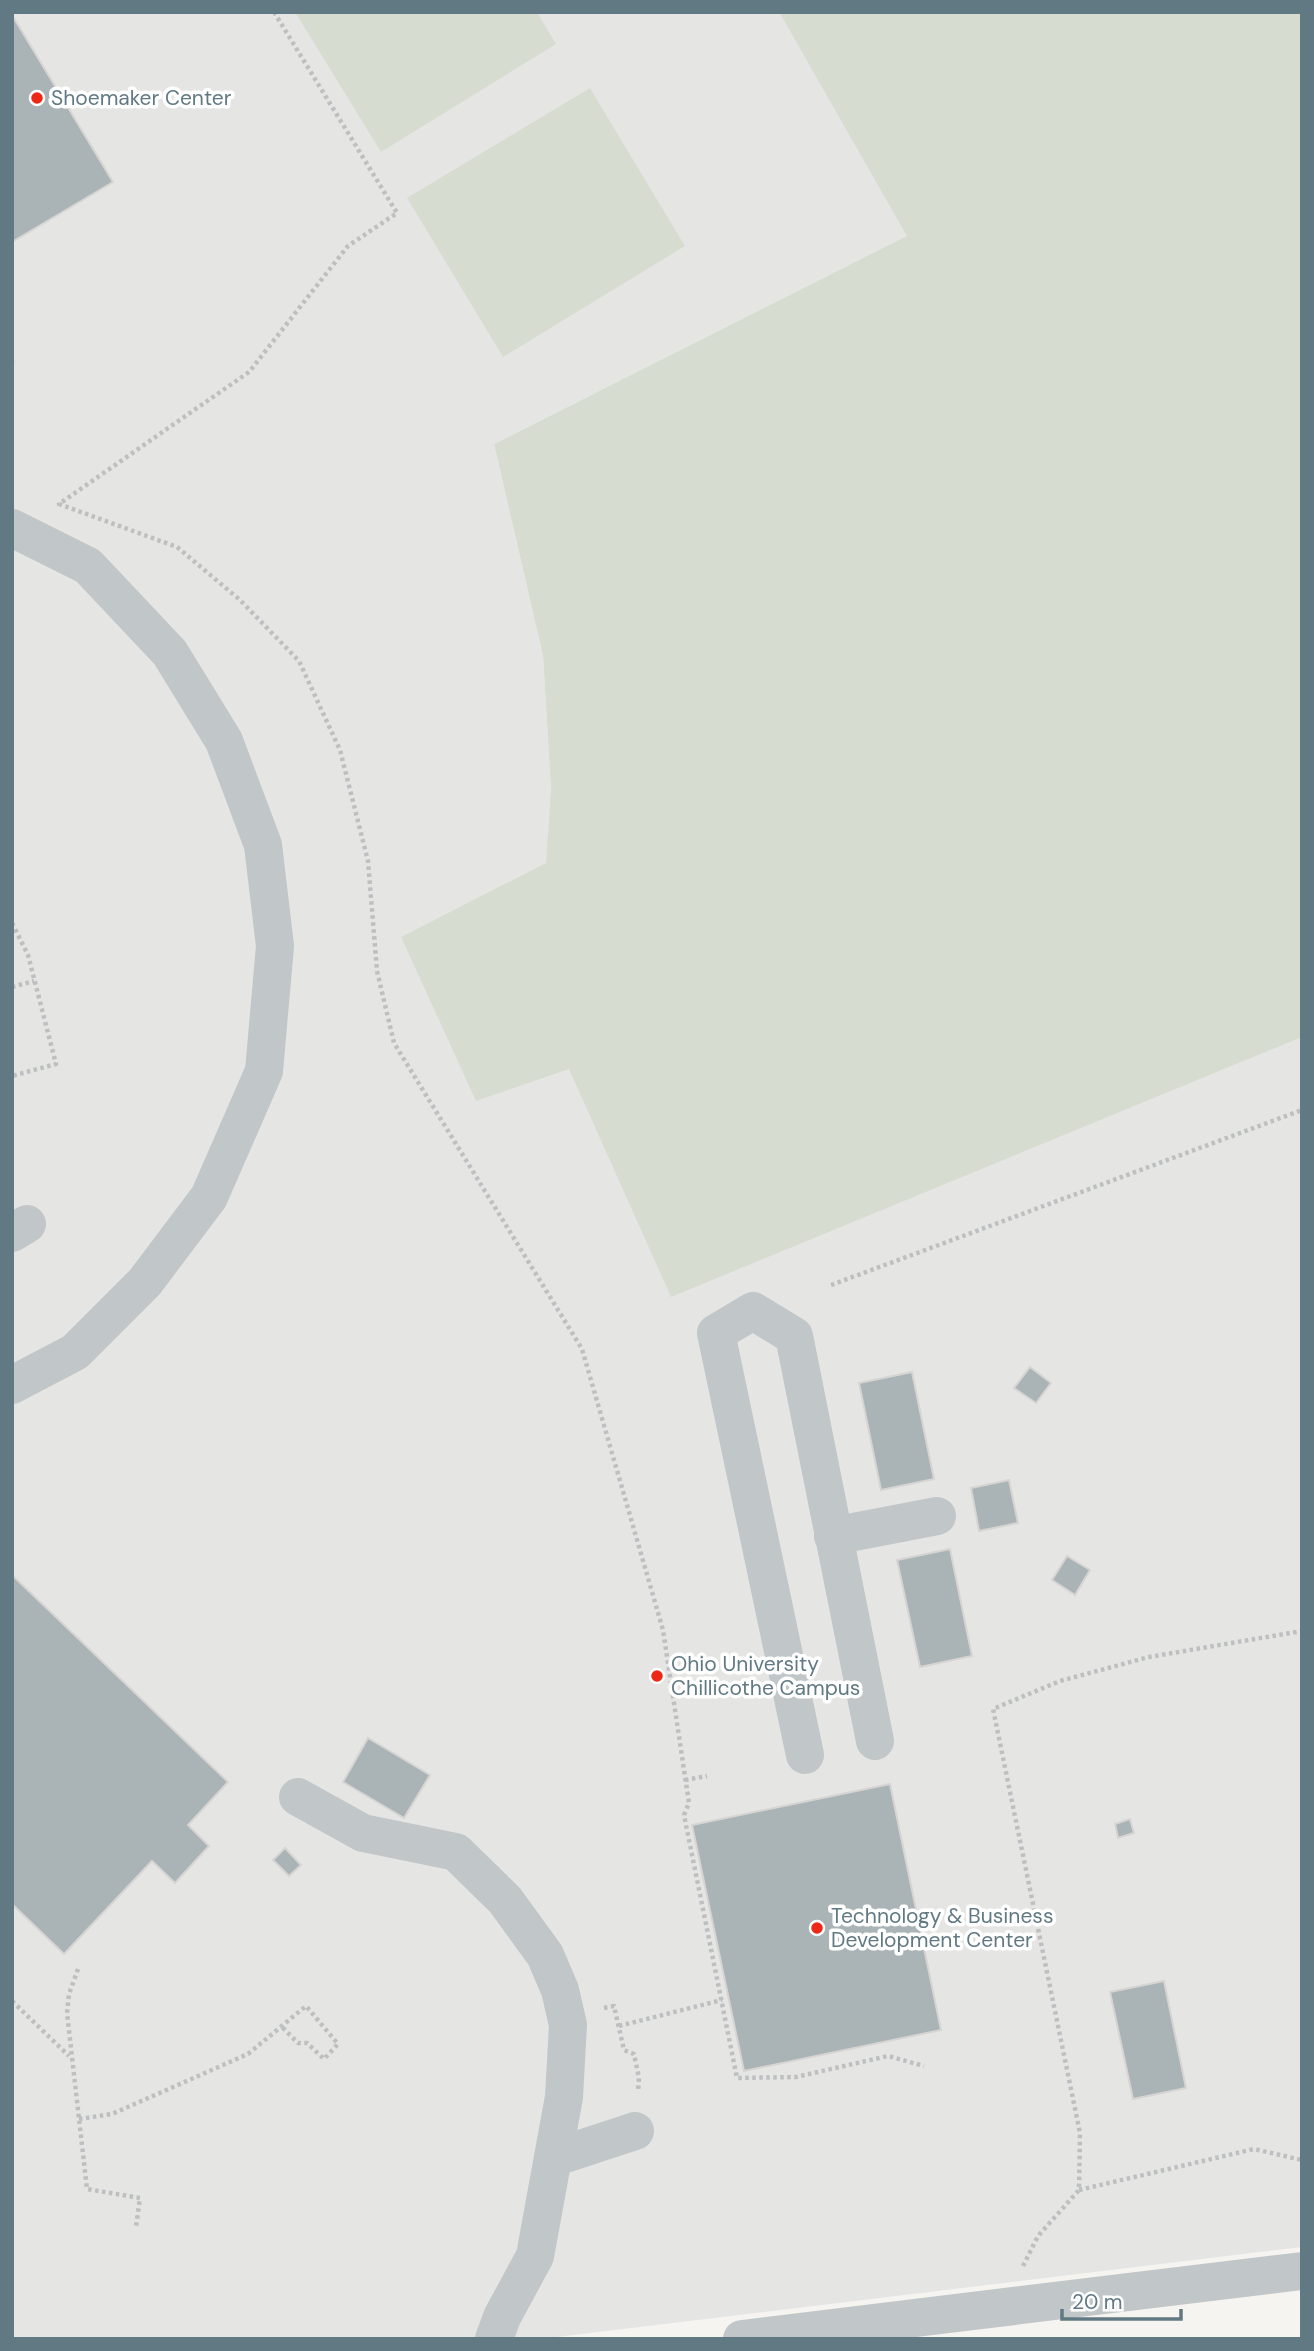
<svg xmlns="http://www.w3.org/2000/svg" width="1314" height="2351" viewBox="0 0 1314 2351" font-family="'DM Sans',sans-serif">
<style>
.built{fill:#e5e6e4}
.green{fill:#d7dcd1}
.building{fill:#aab4b7;stroke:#d6d5d3;stroke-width:2}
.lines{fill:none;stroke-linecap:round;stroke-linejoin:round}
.path{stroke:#bdbfc1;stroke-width:4.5;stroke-dasharray:3.5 3.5;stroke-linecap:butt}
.minor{stroke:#c1c6c8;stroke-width:38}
.poi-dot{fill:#ee2817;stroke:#fff;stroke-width:2.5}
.labels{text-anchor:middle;stroke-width:7;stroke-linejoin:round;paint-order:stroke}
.poi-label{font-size:21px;fill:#617983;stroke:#fff;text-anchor:start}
</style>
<rect width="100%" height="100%" fill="#f5f4f0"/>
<polygon class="built" points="12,12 779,12 908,236 494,444 543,656 551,790 1302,994 1302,2247 540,2339 12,2339"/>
<g class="green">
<polygon points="295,12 537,12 556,44 381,152"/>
<polygon points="779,12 1302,12 1302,1037 671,1297 569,1069 476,1101 401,937 546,863 551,790 543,656 494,444 907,236"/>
<polygon points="590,88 685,246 503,357 407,198"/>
</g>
<g class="building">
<polygon points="12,15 113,182 12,242"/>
<polygon points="1030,1367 1051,1383 1036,1403 1014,1388"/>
<polygon points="912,1372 934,1479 881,1490 859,1383"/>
<polygon points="1009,1480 1018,1523 979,1531 971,1488"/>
<polygon points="950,1549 972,1656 920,1667 897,1560"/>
<polygon points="1067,1556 1090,1570 1075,1595 1052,1580"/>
<polygon points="12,1575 228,1782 188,1825 209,1846 175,1883 152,1861 64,1954 12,1904"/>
<polygon points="368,1738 430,1775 404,1818 343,1782"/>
<polygon points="890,1784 941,2030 744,2071 692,1825"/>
<polygon points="1130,1819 1134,1833 1118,1838 1115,1824"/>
<polygon points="285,1848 301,1865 289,1876 273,1860"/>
<polygon points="1164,1981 1186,2088 1133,2099 1110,1992"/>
</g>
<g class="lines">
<g class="path">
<polyline points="274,12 397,213 348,246 249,372 59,504 177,547 240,600 299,661 340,750 368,861 377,971 394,1043 582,1349 663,1630 689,1803 684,1815 737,2078 796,2077 888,2056 924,2066"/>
<polyline points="12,360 12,364"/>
<polyline points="12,923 28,955 56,1064 12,1076"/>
<polyline points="12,987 34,981"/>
<polyline points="831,1285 1302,1110"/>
<polyline points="685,1780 707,1776"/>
<polyline points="78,1969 69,1994 67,2013 87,2189 140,2198 136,2227"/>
<polyline points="12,2001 69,2056"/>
<polyline points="604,2008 614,2006 624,2050 634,2054 639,2078 638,2091"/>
<polyline points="619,2026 722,2000"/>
<polyline points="79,2119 112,2114 248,2054 306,2006 338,2044 324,2059 307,2043 298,2043 281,2026"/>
<polyline points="1079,2190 1254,2149 1302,2160"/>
<polyline points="1023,2266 1038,2236 1079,2190 1080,2133 993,1709 1060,1681 1149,1657 1302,1631"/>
</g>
<g class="minor">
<polyline points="12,528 88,566 170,653 224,741 263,845 275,946 264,1071 209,1197 145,1282 75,1352 12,1385"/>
<polyline points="12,1233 27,1224"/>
<polyline points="833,1536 937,1516"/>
<polyline points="805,1755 716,1333 753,1311 794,1336 875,1741"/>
<polyline points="298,1797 363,1833 456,1852 505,1900 545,1955 560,1990 568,2025 564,2097 535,2256 502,2317 494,2339"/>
<polyline points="553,2158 635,2131"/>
<polyline points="742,2339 1302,2271"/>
</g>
</g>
<g class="poi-dot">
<circle cx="37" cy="98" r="7"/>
<circle cx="657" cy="1676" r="7"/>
<circle cx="817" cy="1928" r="7"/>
</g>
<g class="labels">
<g class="poi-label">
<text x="51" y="105">Shoemaker Center</text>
<text x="671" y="1671">Ohio University<tspan x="671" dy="24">Chillicothe Campus</tspan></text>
<text x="831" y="1923">Technology &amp; Business<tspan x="831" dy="24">Development Center</tspan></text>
</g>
</g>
<rect width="1314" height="2351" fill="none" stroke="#617983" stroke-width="28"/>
<path d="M1062 2309v10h119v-10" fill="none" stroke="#617983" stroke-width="3.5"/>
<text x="1072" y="2309" font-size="21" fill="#617983" stroke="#ffffff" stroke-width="5" paint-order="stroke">20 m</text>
</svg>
